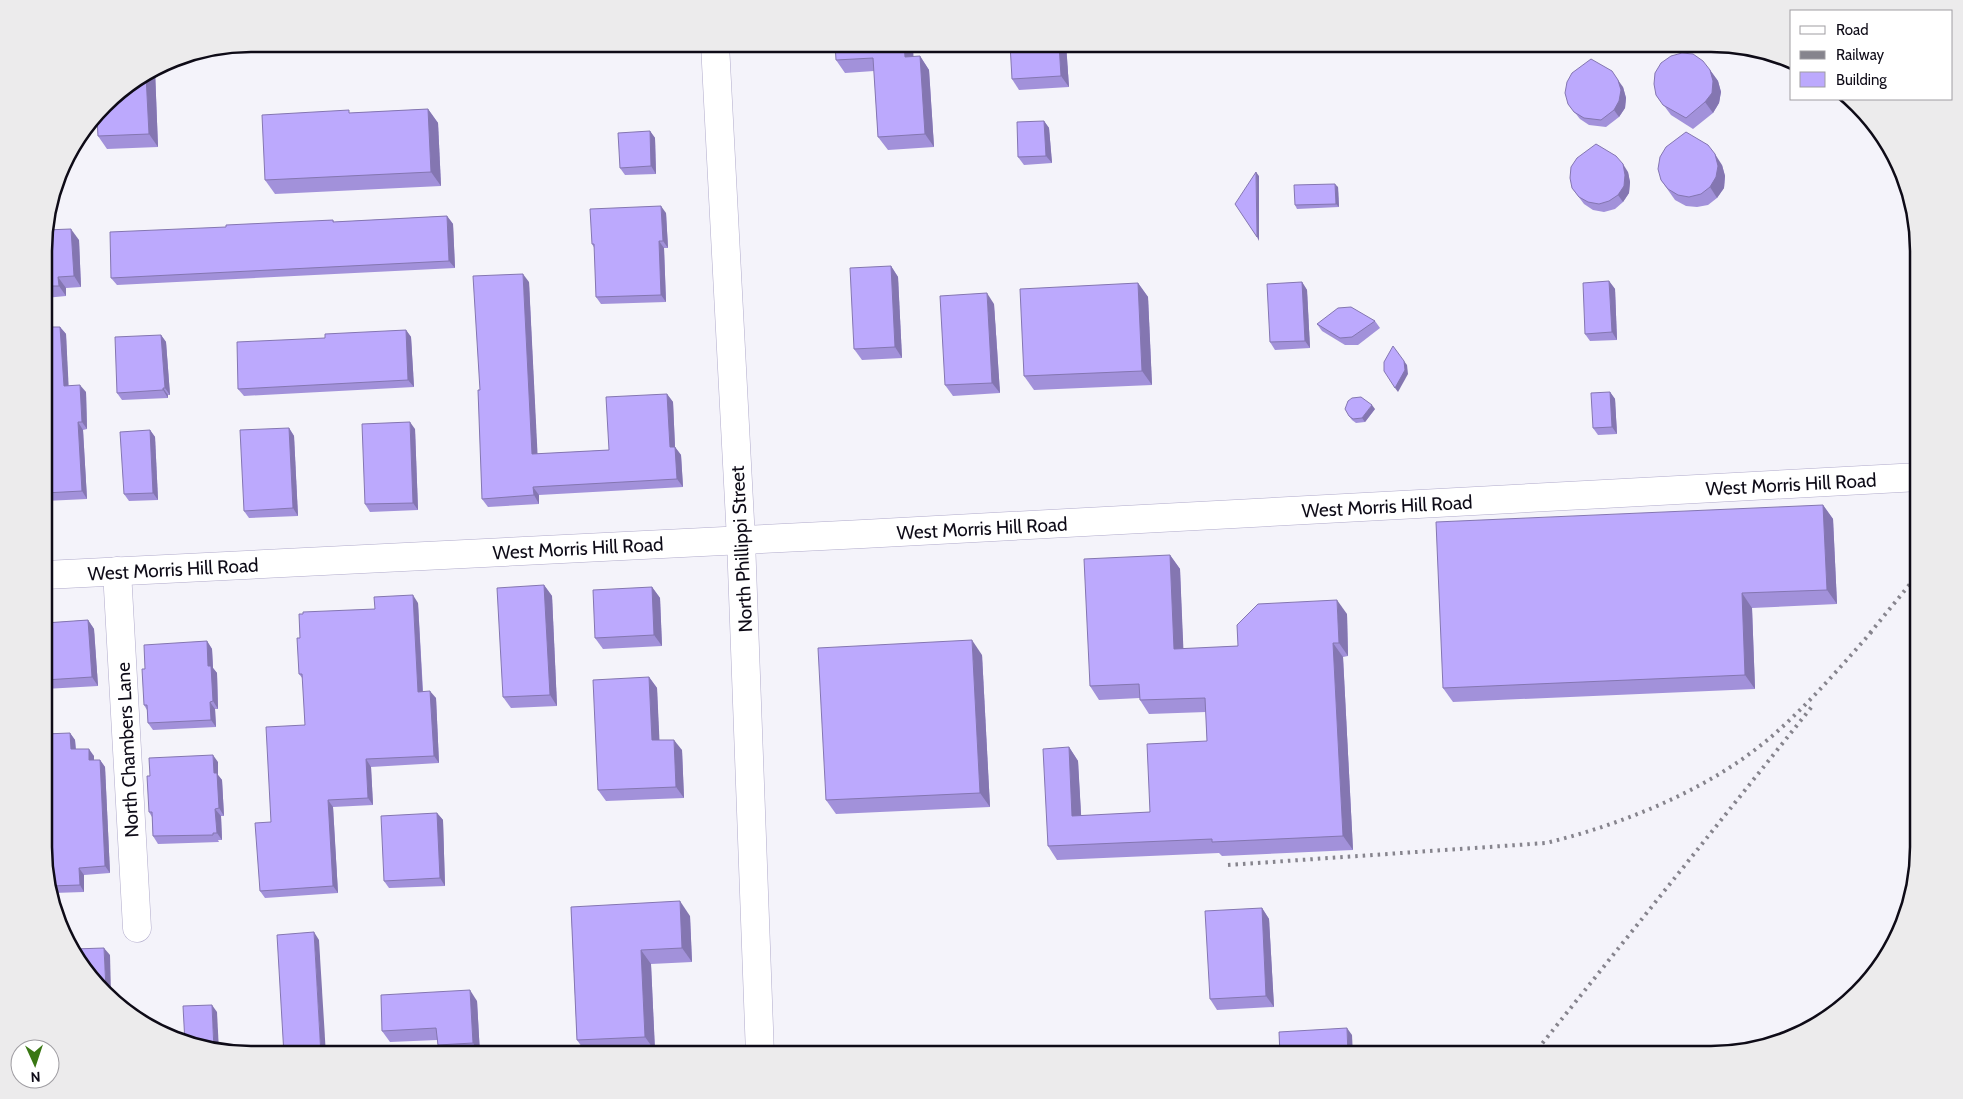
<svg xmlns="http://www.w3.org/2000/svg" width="1963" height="1099" viewBox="0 0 1963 1099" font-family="Cabin,sans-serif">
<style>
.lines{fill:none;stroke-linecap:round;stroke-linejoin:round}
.minor-casing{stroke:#b0aacb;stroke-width:29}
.minor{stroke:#fff;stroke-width:28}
.rail{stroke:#86848d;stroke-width:4;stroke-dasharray:2.5 5;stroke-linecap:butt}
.wall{fill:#a291da}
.shaded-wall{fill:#8476b1}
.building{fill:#bca9fd;stroke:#8476b1}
.labels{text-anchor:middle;stroke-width:4;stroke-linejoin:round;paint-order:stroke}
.street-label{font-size:19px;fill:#0e0b17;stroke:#fff}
.rim{fill:none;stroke:#0e0b17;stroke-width:2.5}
</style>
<rect width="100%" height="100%" fill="#f4f3fa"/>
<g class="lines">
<defs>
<g id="minor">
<polyline points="715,44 741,540 760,1055"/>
<polyline points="117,571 137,928"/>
<polyline points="45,575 863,534 1919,477"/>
</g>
</defs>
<use href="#minor" class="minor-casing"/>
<use href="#minor" class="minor"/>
<g class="rail">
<polyline points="1870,633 1919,573"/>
<path d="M1228,865L1546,843C1628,823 1718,786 1780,729C1814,698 1844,663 1874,629"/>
<polyline points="1533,1055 1814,704"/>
</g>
</g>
<g class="wall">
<polygon points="913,44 913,57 920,56 929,70 934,147 888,150 878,137 874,71 845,73 836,60"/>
<polygon points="1066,44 1069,87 1019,90 1012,79"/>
<polygon points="1235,44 1281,44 1273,50 1260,53 1247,51"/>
<polygon points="1342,44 1371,44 1358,47 1345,46"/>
<polygon points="1588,44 1602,44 1595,48"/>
<polygon points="155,70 158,147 107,149 98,136 97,120 95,120 114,95"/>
<polygon points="1710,70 1718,81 1721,92 1719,103 1713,113 1693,129 1671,115 1656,95"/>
<polygon points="1623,87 1626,98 1625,108 1619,117 1606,127 1589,125 1580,119 1568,104"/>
<polygon points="428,109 438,123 441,186 275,194 265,180 351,113"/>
<polygon points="1044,121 1049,128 1052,163 1024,165 1018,157"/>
<polygon points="650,131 655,138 656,174 625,175 620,168"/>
<polygon points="1722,165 1725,176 1724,188 1717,198 1708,205 1697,207 1686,206 1675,200 1661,180"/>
<polygon points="1628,172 1630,182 1629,193 1623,202 1615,209 1604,212 1593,210 1584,204 1572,188"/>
<polygon points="1338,187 1339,207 1297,209 1295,205"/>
<polygon points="666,213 668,248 664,248 666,302 601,304 596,297 595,249 592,244"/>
<polygon points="447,216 453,224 455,268 117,285 111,278 226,227 333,220 334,222"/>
<polygon points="45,230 79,240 81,287 66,288 66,296 45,298"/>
<polygon points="891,266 898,277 902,358 862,360 854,349"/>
<polygon points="1609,281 1615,289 1617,340 1590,341 1585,334"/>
<polygon points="529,282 537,454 609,450 667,394 673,402 675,447 681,455 683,487 539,495 539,504 488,507 482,499 480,390"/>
<polygon points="1302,282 1307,290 1310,348 1275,350 1270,342"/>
<polygon points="1138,283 1148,297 1152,385 1034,390 1024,376"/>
<polygon points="994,304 1000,393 953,396 945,385"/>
<polygon points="1375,321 1380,328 1358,345 1345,345 1322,331 1317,324"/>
<polygon points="45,327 60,327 66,334 68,386 86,392 87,429 83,430 87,499 45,501"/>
<polygon points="406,330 411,337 414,387 244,396 238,389 325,338"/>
<polygon points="161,335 166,342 170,395 168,395 168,398 122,400 117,393"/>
<polygon points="1610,392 1615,399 1617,434 1598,435 1593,428"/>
<polygon points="1375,409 1365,422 1356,423 1352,420 1349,416"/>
<polygon points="289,428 294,436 298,516 249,518 244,511"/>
<polygon points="415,429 418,510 370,512 365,504"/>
<polygon points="150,430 155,437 158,500 129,501 124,494"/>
<polygon points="1823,505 1833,519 1837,604 1752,608 1755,689 1453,702 1443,688"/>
<polygon points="1170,555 1180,569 1183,649 1238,646 1347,614 1348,656 1343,657 1353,850 1222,856 1219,853 1057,860 1048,846 1069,747 1078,761 1081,816 1150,812 1207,741 1206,712 1149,714 1140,700 1140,698 1099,700 1090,686"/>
<polygon points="544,585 552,596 557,706 511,708 503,697"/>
<polygon points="652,587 660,598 662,646 603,649 595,638"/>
<polygon points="418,603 423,691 436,698 439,763 371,767 373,805 333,807 338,893 265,898 260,891 271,822 305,725 303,679 299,674 300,638 375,609"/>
<polygon points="88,620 94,629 98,686 45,689 45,623"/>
<polygon points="207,641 212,649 213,668 217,673 218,709 215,709 216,727 153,730 148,723 147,710 144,705 145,669"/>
<polygon points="982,655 990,807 836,814 826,800"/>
<polygon points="649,677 657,688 659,740 682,750 684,798 606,801 598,790"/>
<polygon points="70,733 75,740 76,749 94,756 94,760 100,760 105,767 110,873 84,875 84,892 53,893 45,875"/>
<polygon points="218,762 218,775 222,780 224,816 221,816 222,840 218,840 219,842 158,844 153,836 152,817 149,812 150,776"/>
<polygon points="437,813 443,820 445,886 389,888 384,881"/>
<polygon points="571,907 690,916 692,962 651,964 655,1051 587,1054 577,1040"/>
<polygon points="1262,908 1269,919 1274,1007 1217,1010 1210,999"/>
<polygon points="477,1001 480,1054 445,1055 438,1045 437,1040 390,1042 382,1031"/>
</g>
<g class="shaded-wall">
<polygon points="904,44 913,44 914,70 905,57"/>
<polygon points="1059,44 1066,44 1069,87 1061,76"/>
<polygon points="920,56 929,70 934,147 925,134"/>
<polygon points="155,70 158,147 149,134 146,75"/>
<polygon points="1710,70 1718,81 1721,92 1719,103 1713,113 1705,102"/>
<polygon points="1618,80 1623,87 1626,98 1625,108 1619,117 1614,110"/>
<polygon points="428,109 438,123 441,186 431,172"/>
<polygon points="1044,121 1049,128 1052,163 1046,156"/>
<polygon points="650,131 655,138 656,174 651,166"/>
<polygon points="1715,154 1722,165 1725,176 1724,188 1717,198 1710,187"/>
<polygon points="1623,164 1628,172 1630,182 1629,193 1623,202 1618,195"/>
<polygon points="1256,172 1259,176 1259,241 1257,237"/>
<polygon points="1335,184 1338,187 1339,207 1336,204"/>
<polygon points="661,206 666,213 668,248 663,241"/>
<polygon points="447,216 453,224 455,268 449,261"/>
<polygon points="71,229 79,240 81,287 74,276"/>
<polygon points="659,241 664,248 666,302 661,295"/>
<polygon points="891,266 898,277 902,358 895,347"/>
<polygon points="523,274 529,282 538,463 532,454"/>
<polygon points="58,277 66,288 66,296 59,286"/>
<polygon points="1609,281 1615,289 1617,340 1612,332"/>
<polygon points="1302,282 1307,290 1310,348 1305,341"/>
<polygon points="1138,283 1148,297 1152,385 1142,371"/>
<polygon points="987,293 994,304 1000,393 992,383"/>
<polygon points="60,327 66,334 69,393 64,386"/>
<polygon points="406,330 411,337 414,387 408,380"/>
<polygon points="161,335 166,342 170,395 165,388"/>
<polygon points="1404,361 1407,365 1408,374 1398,392 1395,388"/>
<polygon points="80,385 86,392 87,429 82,422"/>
<polygon points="163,388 168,395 168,398 163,390"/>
<polygon points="1610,392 1615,399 1617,434 1612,427"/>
<polygon points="667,394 673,402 675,447 681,455 683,487 677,479 670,447"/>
<polygon points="1372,405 1375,409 1365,422 1362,418"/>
<polygon points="78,422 83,430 87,499 82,491"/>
<polygon points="410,422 415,429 418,510 413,503"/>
<polygon points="289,428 294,436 298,516 293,508"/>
<polygon points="150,430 155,437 158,500 153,493"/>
<polygon points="533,487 539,495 539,504 534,495"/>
<polygon points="1823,505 1833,519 1837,604 1827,590"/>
<polygon points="1170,555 1180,569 1184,663 1174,649"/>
<polygon points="544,585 552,596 557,706 550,695"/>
<polygon points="652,587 660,598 662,646 654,635"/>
<polygon points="1742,593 1752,608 1755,689 1745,675"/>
<polygon points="413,595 418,603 423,699 418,692"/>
<polygon points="1337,600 1347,614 1348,656 1339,643"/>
<polygon points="88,620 94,629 98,686 92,677"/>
<polygon points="972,640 982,655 990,807 980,793"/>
<polygon points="207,641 212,649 213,668 217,673 218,709 213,701 208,666"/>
<polygon points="1333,643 1343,657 1353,850 1343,836"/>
<polygon points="649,677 657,688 660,751 652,740"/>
<polygon points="430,691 436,698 439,763 434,756"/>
<polygon points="210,702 215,709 216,727 211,720"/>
<polygon points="70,733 75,740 76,756 71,749"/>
<polygon points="674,740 682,750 684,798 676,787"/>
<polygon points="1069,747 1078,761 1082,830 1072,816"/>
<polygon points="89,749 94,756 94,767 89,760"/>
<polygon points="213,755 218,762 218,775 222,780 224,816 219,808 214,773"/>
<polygon points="366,759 371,767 373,805 368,798"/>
<polygon points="100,760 105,767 110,873 105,866"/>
<polygon points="328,800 333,807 338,893 333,886"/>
<polygon points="215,809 221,816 222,840 217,833"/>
<polygon points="437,813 443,820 445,886 440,878"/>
<polygon points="79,868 84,875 84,892 80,885"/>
<polygon points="680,901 690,916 692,962 682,948"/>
<polygon points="1262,908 1269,919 1274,1007 1266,996"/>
<polygon points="314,932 319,940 326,1055 321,1055"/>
<polygon points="104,948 110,955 111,993 106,989"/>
<polygon points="641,950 651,964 655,1051 645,1037"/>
<polygon points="470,990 477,1001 480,1054 473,1043"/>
<polygon points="212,1005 217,1012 219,1051 214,1050"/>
<polygon points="1347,1028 1352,1035 1353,1055 1348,1055"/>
</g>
<g class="building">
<polygon points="835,44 904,44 905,57 920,56 925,134 878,137 873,58 836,60"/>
<polygon points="1010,44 1059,44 1061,76 1012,79"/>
<polygon points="1682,53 1693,54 1703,61 1710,70 1713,81 1712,93 1705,102 1686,118 1663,105 1656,95 1654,84 1655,73 1661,63 1671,56"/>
<polygon points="1591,59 1612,71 1618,80 1621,90 1619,101 1614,110 1601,120 1584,118 1574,112 1568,104 1565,93 1567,82 1572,73"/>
<polygon points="146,75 149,134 98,136 97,118 114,95"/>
<polygon points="428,109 431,172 265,180 262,115 349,110 349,113"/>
<polygon points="1044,121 1046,156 1018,157 1017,122"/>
<polygon points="650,131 651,166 620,168 618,133"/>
<polygon points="1686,132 1708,145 1715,154 1718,166 1716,177 1710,187 1701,194 1689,197 1678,195 1668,189 1661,180 1658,169 1660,157 1666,147"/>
<polygon points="1596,144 1616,156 1623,164 1625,175 1624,186 1618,195 1609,201 1599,204 1588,202 1579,197 1572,188 1570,178 1571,167 1577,158"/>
<polygon points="1256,172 1257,237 1235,204"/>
<polygon points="1335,184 1336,204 1295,205 1294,185"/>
<polygon points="661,206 663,241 659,241 661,295 596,297 594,244 592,244 590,209"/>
<polygon points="447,216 449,261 111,278 110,232 226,227 226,225 333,220 333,222"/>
<polygon points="71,229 74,276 58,277 59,286 45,286 45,230"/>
<polygon points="891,266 895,347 854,349 850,268"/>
<polygon points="523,274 532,454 609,450 606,397 667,394 670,447 675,447 677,479 533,487 534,495 482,499 478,390 480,390 473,276"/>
<polygon points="1609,281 1612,332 1585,334 1583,283"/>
<polygon points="1302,282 1305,341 1270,342 1267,284"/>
<polygon points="1138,283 1142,371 1024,376 1020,289"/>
<polygon points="987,293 992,383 945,385 940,296"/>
<polygon points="1351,307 1375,321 1352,337 1340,338 1317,324 1338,308"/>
<polygon points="45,327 60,327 64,386 80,385 82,422 78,422 82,491 45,493"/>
<polygon points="406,330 408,380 238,389 237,342 325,338 325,334"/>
<polygon points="161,335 165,388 163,388 163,390 117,393 115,337"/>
<polygon points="1393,346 1404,361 1405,370 1395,388 1384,371 1384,362"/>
<polygon points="1610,392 1612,427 1593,428 1591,393"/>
<polygon points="1361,397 1372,405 1362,418 1353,419 1349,416 1345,409 1348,401 1352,398"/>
<polygon points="410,422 413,503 365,504 362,424"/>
<polygon points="289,428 293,508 244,511 240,430"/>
<polygon points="150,430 153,493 124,494 120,432"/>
<polygon points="1823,505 1827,590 1742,593 1745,675 1443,688 1436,522"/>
<polygon points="1170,555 1174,649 1238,646 1237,625 1258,604 1337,600 1339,643 1333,643 1343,836 1212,842 1212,839 1048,846 1043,749 1069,747 1072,816 1150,812 1147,744 1207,741 1205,698 1140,700 1139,684 1090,686 1084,559"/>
<polygon points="544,585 550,695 503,697 497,588"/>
<polygon points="652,587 654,635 595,638 593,590"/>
<polygon points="413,595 418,692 430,691 434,756 366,759 368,798 328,800 333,886 260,891 255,823 271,822 266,727 305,725 302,674 299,674 297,638 300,638 299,614 303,614 303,612 375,609 374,597"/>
<polygon points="88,620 92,677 45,680 45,623"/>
<polygon points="972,640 980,793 826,800 818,648"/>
<polygon points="207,641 208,666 211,666 213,701 210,702 211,720 148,723 147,705 144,705 142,669 145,669 144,645"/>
<polygon points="649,677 652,740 674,740 676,787 598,790 593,680"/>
<polygon points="70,733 71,749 89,749 89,760 100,760 105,866 79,868 80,885 50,886 45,875 45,734"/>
<polygon points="213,755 214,773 217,773 219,808 215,809 217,833 213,833 213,835 153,836 152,812 149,812 147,776 150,776 149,758"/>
<polygon points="437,813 440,878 384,881 381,816"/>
<polygon points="680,901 682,948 641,950 645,1037 577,1040 571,907"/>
<polygon points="1262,908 1266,996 1210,999 1205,911"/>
<polygon points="314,932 321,1055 284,1055 277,935"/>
<polygon points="104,948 106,989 79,963 74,949"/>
<polygon points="470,990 473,1043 438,1045 436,1028 382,1031 381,995"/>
<polygon points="212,1005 214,1050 197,1048 185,1043 183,1006"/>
<polygon points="1347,1028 1348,1055 1280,1055 1279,1032"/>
</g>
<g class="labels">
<g class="street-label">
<text transform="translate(1791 484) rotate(-3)" y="7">West Morris Hill Road</text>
<text transform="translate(1387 506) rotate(-3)" y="7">West Morris Hill Road</text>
<text transform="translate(982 528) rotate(-3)" y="7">West Morris Hill Road</text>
<text transform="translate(578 548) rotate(-3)" y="7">West Morris Hill Road</text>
<text transform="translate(741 549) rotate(-93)" y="7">North Phillippi Street</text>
<text transform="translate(173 569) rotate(-3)" y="7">West Morris Hill Road</text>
<text transform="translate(127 750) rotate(-93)" y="7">North Chambers Lane</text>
</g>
</g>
<path d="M0 0H1963V1099H0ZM251 52H1711A199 199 0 0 1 1910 251V847A199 199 0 0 1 1711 1046H251A199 199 0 0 1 52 847V251A199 199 0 0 1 251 52Z" fill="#ecebec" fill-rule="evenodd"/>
<path class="rim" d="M251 52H1711A199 199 0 0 1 1910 251V847A199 199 0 0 1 1711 1046H251A199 199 0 0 1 52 847V251A199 199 0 0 1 251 52Z"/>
<rect x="1790" y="10" width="162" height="90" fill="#ffffff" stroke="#9f9da2"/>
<rect x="1800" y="26" width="25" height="8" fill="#ffffff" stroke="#9f9da2"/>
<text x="1836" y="35" font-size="15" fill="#0e0b17">Road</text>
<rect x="1800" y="51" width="25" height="8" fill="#86848d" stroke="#9f9da2"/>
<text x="1836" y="60" font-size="15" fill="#0e0b17">Railway</text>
<rect x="1800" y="72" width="25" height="15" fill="#bca9fd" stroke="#9f9da2"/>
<text x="1836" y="85" font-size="15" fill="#0e0b17">Building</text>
<g transform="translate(35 1064) rotate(177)"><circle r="24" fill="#ffffff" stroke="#9f9da2"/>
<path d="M0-4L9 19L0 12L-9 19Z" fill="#397713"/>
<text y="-8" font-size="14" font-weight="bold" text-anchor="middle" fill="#0e0b17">N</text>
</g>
</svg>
